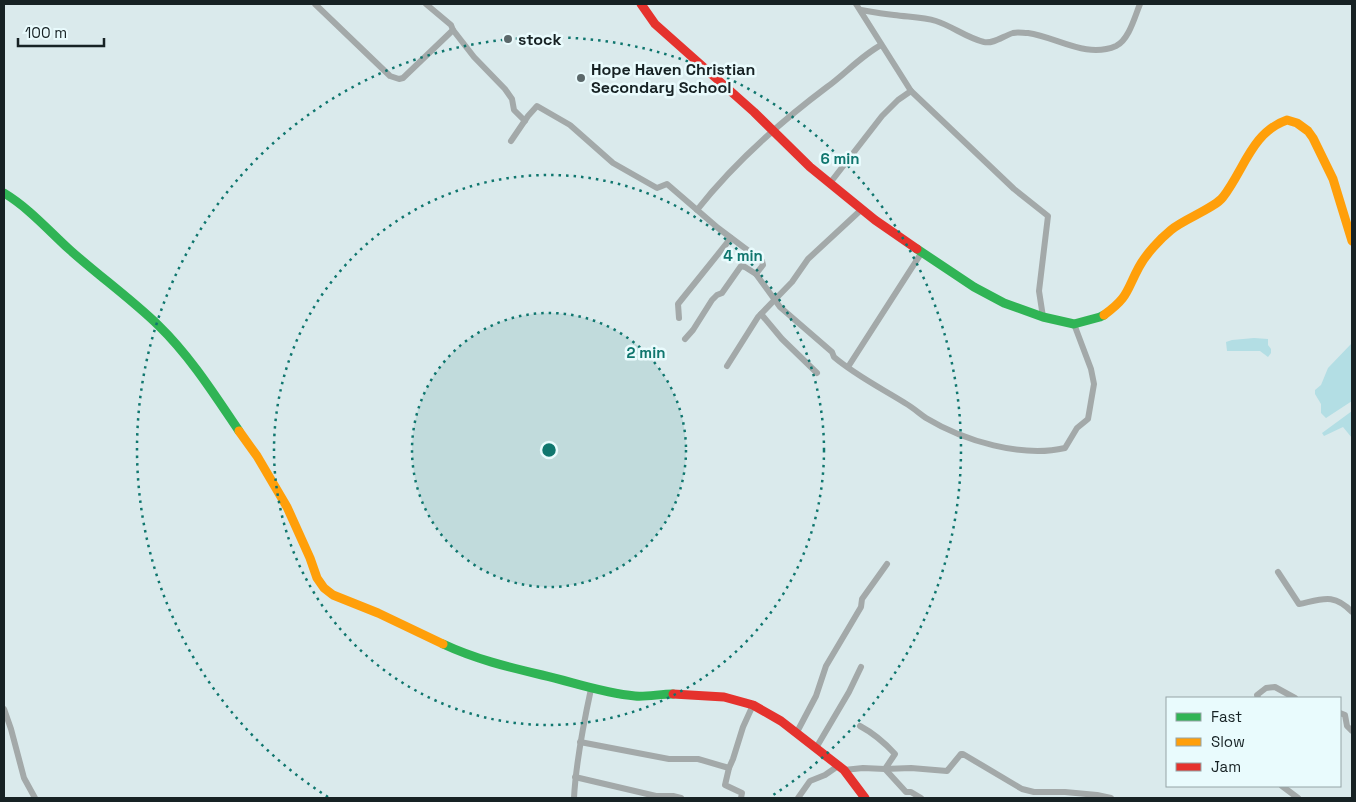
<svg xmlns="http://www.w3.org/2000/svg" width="1356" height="802" viewBox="0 0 1356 802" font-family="'Space Grotesk',sans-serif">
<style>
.green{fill:#b3dee4}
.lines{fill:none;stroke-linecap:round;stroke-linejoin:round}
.street{stroke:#a3a9a9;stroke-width:6}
.fast{stroke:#30b455;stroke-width:9}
.slow{stroke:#ff9f0a;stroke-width:9}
.jam{stroke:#e5322d;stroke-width:9}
.ring{fill:none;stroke:#0f766e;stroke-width:2.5;stroke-dasharray:2.5 5}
.poi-dot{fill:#5b686a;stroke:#e9fbfd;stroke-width:2}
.labels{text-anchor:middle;stroke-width:5;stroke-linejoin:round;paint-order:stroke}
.poi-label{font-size:16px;font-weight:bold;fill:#172224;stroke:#e9fbfd;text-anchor:start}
.centre{fill:#0f766e;stroke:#e9fbfd;stroke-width:2.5}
.ring-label{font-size:15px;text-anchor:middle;font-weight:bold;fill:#0f766e;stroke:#e9fbfd;stroke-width:5;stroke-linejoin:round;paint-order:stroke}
</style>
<rect width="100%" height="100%" fill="#daeaec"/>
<g class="green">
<polygon points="1254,338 1268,339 1268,345 1271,349 1271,353 1268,357 1260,351 1227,351 1226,342 1232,340"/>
<polygon points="1352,343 1352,401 1326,418 1321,413 1321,404 1315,394 1315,390 1321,385 1328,368"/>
<polygon points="1352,411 1352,438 1343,427 1324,436 1322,433"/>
</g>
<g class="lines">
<g class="street">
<polyline points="315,4 390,76 399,79 403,78 453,30"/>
<polyline points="426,4 451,25 453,30 474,57 505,89 512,99 514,110 525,121"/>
<polyline points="856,4 911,91 1014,189 1048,216 1039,291 1043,317"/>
<path d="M861,10C872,12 883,14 894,15C908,17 923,17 936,21C952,26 967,38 984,42C994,44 1003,36 1013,33C1017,32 1023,33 1028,33C1057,37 1086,59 1116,46C1129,40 1135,16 1140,4"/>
<path d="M511,141L528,116L537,106L570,125L613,163L657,188L667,184L718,228L762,261L763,265L756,274L780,307L832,352L834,357C855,375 881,388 905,403C912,407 919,413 926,418C964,441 1022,458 1065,448L1077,428L1088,419L1094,384L1091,369L1074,324"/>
<polyline points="830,183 882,116 898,100 911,91"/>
<path d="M697,210C734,163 779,123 827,87C845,74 861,56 881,45"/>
<polyline points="761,314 782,339 817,373"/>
<polyline points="679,318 678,304 731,238"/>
<polyline points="685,339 693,330 712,300 717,295 722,293 741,266 745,267 756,274"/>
<polyline points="727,366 758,317 792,282 808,259 862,209"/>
<polyline points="848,367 922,252"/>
<path d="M1278,572L1299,604C1323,599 1334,593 1352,612"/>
<polyline points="1258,698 1257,695 1266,688 1275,687 1295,698"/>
<polyline points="4,709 11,729 24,778 35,798"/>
<polyline points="1340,713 1345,715 1347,726 1352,731"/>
<path d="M860,726C875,734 884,742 895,754L885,769L906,792H911L921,798"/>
<polyline points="797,732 816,696 826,666 861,607 862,599 887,564"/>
<polyline points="580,742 669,759 698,759 729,768"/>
<polyline points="816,748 849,692 861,667"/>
<polyline points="844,770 863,768 885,769 911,768 947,771 961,754 963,754 1022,789 1034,792 1065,792 1097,795 1111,798"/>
<polyline points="575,777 656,796 673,796 681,798"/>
<polyline points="1282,786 1298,798"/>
<path d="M574,798C576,761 583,726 591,689"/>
<polyline points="741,798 742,793 725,785 729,768 733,759 743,727 753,705"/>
<polyline points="798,798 810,781 825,775 838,766"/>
</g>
<g class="fast">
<path d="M4,193C29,208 49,231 70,250C99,276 130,298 158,325C190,356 214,394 239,431"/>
<polyline points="917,249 974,287 1004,303 1043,317 1074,324 1100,317 1104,315"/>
<path d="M443,644C475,659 508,667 542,675C573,682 602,693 635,696C647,697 660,694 673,694"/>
</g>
<g class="slow">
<path d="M1104,315C1129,297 1126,291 1139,267C1146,254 1160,239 1171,230C1184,219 1215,208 1223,197C1244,170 1252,132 1287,120L1297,123L1308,131L1313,138L1333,179L1352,241"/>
<polyline points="239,431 257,456 287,507 310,558 317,578 324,588 333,595 378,613 443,644"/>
</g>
<g class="jam">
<polyline points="641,4 655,24 754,112 810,167 875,220 917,249"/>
<polyline points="673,694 724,697 753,705 781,721 844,770 865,798"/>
</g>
</g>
<circle cx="549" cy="450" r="137" fill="#0f766e" fill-opacity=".12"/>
<g class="ring">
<circle cx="549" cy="450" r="137"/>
<circle cx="549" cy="450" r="275"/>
<path d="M328 797A412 412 0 1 1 770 797"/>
</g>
<g class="poi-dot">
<circle cx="508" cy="39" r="5"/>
<circle cx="581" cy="78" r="5"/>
</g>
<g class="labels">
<g class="poi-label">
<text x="518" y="45">stock</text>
<text x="591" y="75">Hope Haven Christian<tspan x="591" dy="18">Secondary School</tspan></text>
</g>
</g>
<circle cx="549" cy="450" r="8" class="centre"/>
<g class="ring-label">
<text x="840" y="164">6 min</text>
<text x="743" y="261">4 min</text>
<text x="646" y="358">2 min</text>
</g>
<rect width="1356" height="802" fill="none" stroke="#172224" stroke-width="10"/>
<rect x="1166" y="697" width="175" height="90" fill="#e9fbfd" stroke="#95a4a6"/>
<rect x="1176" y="713" width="25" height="8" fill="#30b455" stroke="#95a4a6"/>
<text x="1211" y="722" font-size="15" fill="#172224">Fast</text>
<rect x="1176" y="738" width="25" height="8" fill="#ff9f0a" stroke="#95a4a6"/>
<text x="1211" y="747" font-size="15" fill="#172224">Slow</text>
<rect x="1176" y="763" width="25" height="8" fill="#e5322d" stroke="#95a4a6"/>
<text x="1211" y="772" font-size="15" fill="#172224">Jam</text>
<path d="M18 38v8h86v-8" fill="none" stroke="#172224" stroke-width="2.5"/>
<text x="25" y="38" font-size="15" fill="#172224" stroke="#e9fbfd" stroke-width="4" paint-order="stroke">100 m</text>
</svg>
